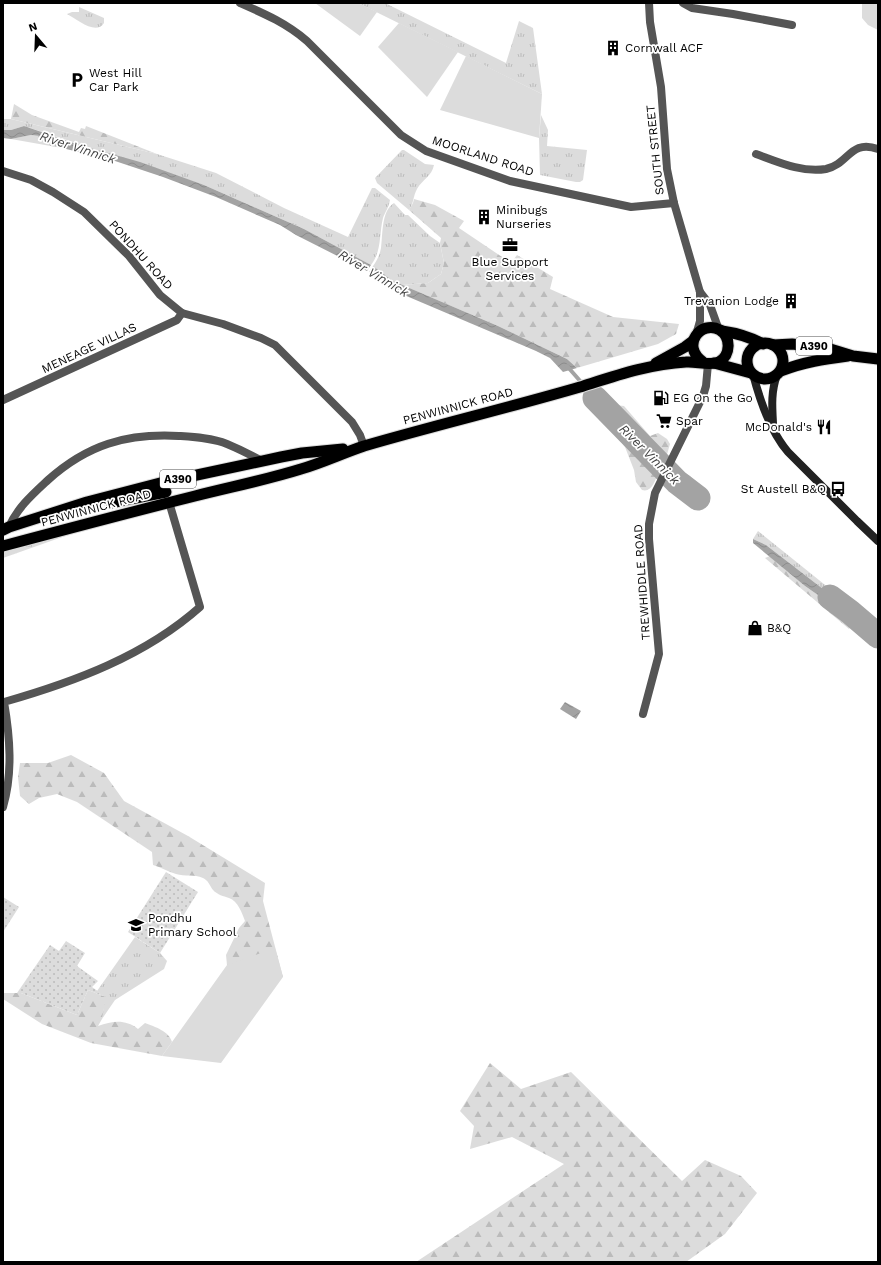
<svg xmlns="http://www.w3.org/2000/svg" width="881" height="1265" viewBox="0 0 881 1265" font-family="'Work Sans',sans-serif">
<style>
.grass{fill:url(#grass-tufts)}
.forest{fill:url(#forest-firs)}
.park{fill:url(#park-dots)}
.garden{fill:#dcdcdc}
.water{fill:url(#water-waves)}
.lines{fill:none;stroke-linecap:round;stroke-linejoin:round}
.stream{stroke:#a3a3a3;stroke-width:4}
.river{stroke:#a3a3a3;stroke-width:25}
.trunk-casing{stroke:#dbdbdb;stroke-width:13}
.minor{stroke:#555;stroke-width:8}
.tertiary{stroke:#555;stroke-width:8}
.secondary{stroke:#222;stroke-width:8}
.trunk{stroke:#000;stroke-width:11}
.labels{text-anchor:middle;stroke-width:3.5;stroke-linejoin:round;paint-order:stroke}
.shield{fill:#fff;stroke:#4c4c4c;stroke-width:1}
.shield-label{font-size:11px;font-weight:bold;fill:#000}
.poi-label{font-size:12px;fill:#000;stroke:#fff;text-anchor:start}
.street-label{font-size:12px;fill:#000;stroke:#fff}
.water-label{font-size:13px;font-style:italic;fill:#444;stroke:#fff}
</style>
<defs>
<pattern id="grass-tufts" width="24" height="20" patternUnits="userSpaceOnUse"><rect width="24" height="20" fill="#dcdcdc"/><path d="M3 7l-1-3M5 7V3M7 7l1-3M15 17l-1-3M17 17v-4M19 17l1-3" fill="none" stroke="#bbb"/></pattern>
<pattern id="forest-firs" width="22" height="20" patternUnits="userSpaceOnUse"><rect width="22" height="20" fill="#dcdcdc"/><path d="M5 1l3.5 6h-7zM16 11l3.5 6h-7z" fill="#bbb"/></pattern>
<pattern id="park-dots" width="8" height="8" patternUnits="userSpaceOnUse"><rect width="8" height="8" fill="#dcdcdc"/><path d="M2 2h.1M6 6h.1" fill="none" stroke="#bbb" stroke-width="1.8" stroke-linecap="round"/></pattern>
<pattern id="water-waves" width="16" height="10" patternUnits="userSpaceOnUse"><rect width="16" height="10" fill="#a3a3a3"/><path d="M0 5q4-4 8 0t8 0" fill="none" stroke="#8b8b8b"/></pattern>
</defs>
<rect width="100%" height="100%" fill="#fff"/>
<g class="grass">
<polygon points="358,3 385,3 506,63 519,21 533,28 542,94"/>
<path d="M79,7L104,18V23C96,36 77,19 67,14L72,12H79Z"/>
<polygon points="541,115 548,130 547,146 587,150 583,180 580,182 576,182 540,175 539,138"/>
<path d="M3,119H11L157,154L216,173L284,208L348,237L372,188H375L390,200C389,207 385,212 383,218C379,234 382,251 371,265L304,229L204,185L24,126L11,130H3Z"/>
<path d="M31,135C46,136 51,136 62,148L11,139Z"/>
<path d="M402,150H404L425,164L434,165C432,176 422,180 417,189C413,196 414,203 409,210L377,183L375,178Z"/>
<path d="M394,203L405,215H408L430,236L440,243L444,263L441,274L428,283L402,285L393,281L373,266C377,261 380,254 381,248C383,235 381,211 394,203Z"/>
<polygon points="615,405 624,406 650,436 639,440 610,410"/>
<polygon points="607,413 633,443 625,447 603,418"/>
<polygon points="678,469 690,476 705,489 700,496 675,475"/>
<polygon points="82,530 3,558 3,552"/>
<polygon points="758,531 860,613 858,616 766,545 753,539"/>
<polygon points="135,937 160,953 167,961 164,969 115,1000 102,1019 105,997 97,991"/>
</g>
<g class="forest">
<polygon points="14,104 32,115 79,132 81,128 85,129 86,126 157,154 11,119"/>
<polygon points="414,199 435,205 464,221 459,228 511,263 517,255 553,277 550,289 613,317 679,324 676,334 658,344 577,368 567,359 498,326 402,285 428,283 441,274 444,263 440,243 441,238 409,210 413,203"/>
<polygon points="658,433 667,439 670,444 664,465 639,440"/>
<path d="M633,443L659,472C655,480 652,493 642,490L636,482L634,470L625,447Z"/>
<polygon points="770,556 805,586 855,621 849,629 765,558"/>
<path d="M71,755L104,773L124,801L188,836L265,883L263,901L283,977L227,965L226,955L239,928L245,921C242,913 238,901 229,898C223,896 218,895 213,890C210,886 208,880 203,878C194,874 185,877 176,874C168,872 161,867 153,865L152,852L77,802L57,794L39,798L29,804L20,796L18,777L20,763H48Z"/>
<path d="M88,990L106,997L102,1019L98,1026C113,1021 125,1019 138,1029L145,1023C155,1027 169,1031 172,1042L162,1056L91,1043L42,1024L3,999V993H21L77,1015Z"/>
<polygon points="490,1063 521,1089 571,1072 682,1181 705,1160 741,1176 757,1193 725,1234 686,1262 416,1262 564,1164 512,1137 470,1149 474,1126 460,1111"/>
</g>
<g class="park">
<polygon points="166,872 198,892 160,953 128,932"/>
<polygon points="3,897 19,907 3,932"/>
<polygon points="66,941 85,953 77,966 98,981 92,987 106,997 88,990 77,1015 21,993 17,993 50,945 59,951"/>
</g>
<g class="garden">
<polygon points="315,3 358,3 377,12 360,36"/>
<polygon points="862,3 878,3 878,30 868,25 862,18"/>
<polygon points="399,23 458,52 427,97 378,47"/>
<polygon points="466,56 542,94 539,138 440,110"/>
<polygon points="275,948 283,977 221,1063 162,1056 227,965"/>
</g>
<g class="water">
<polygon points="24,126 80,145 140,162 204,185 304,229 371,265 367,271 296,235 280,225 216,197 163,177 112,160 62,148 55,140 50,137 31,135 11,139 3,138 3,130 11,130"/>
<polygon points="373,266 393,281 498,326 567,359 577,368 563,372 550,358 536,351 397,292 378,280 369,272"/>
<polygon points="610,410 664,465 659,472 607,413"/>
<polygon points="675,475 700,496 695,502 672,486 670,483"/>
<polygon points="753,539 766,545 858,616 855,621 805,586 753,543"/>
<polygon points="565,702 581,711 576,719 560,709"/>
</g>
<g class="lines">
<polyline class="stream" points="567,366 595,398"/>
<g class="river">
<polyline points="595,398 677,482 698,498"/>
<polyline points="830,597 850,612 878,636"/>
</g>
<defs>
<g id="trunk">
<path d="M722,331C736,333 750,337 763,344"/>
<circle cx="765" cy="361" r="18"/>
<polyline points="773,345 792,344 827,348 853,356 878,359"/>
<polyline points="656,363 685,347 693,341"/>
<polyline points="714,363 751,373"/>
<path d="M781,371C803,362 825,359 848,356"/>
<polyline points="110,503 166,492"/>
<polyline points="3,530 9,527 87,502 164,482 281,457 302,453 343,449"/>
<path d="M3,546C67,529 131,512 195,496C230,487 266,480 301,469C322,463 343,453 364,446C436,425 508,408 580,387C615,376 649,364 686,362C695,361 711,366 719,362C731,355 731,337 720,330C701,319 680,346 703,362"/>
</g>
</defs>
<use href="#trunk" class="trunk-casing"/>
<g class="minor">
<path d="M240,3C265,14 286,23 307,41L401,135L426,151L510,181L631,207L674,203"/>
<polyline points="683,3 692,8 733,14 792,25"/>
<path d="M756,154C778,162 802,173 826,169C849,164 850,139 878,149"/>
<polyline points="3,171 31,180 53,192 84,212 129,256 160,295 182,313 223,324 261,338 275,345 352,422 360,435 364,446"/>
<polyline points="3,400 177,320 182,313"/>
<path d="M9,527C17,508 33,494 48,480C87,445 126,433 179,436C194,437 212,438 227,444C239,449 251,455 262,461"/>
<polyline points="643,714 659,654 649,539 649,524 655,493 703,396 706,386 708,364"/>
<path d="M3,807C13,773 10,737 4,702C74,682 145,656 200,607L169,502"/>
</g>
<g class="tertiary">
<polyline points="649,3 650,22 661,87 667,169 674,203 700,292 700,321 696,335"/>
<polyline points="700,292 710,305 719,330"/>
</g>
<g class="secondary">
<path d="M753,374C760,401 770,431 788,452L857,521L878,541"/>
<path d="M773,423C772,406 771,391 777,375"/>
</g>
<use href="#trunk" class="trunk"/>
</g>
<defs>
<symbol id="building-bare" viewBox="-9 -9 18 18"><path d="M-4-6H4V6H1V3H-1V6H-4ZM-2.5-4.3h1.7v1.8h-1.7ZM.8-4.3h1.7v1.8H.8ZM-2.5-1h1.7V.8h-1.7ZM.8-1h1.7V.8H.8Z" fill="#000" stroke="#fff" stroke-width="2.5" paint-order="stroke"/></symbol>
<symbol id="parking-bare" viewBox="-9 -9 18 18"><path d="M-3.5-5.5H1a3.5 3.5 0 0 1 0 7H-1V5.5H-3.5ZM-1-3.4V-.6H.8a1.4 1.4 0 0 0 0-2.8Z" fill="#000" stroke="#fff" stroke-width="2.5" paint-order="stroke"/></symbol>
<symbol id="office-bare" viewBox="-9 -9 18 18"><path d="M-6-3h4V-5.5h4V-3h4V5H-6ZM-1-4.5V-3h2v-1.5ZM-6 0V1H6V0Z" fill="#000" stroke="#fff" stroke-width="2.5" paint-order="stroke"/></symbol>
<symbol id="fuel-bare" viewBox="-9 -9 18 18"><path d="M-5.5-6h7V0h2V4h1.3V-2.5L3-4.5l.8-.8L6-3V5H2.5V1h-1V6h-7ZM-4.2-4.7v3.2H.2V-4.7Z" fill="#000" stroke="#fff" stroke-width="2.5" paint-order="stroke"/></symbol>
<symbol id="supermarket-bare" viewBox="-9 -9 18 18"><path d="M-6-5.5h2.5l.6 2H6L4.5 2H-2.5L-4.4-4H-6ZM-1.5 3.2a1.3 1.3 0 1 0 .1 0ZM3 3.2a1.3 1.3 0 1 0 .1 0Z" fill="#000" stroke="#fff" stroke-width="2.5" paint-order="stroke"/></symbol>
<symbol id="restaurant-bare" viewBox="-9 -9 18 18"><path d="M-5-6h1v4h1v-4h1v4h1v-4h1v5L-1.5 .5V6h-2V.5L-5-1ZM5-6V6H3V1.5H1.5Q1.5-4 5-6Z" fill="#000" stroke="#fff" stroke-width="2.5" paint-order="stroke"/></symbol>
<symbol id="bus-bare" viewBox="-9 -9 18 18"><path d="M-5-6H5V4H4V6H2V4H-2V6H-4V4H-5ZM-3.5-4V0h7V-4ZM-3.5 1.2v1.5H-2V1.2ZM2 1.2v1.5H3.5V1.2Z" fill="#000" stroke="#fff" stroke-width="2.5" paint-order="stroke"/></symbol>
<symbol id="shop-bare" viewBox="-9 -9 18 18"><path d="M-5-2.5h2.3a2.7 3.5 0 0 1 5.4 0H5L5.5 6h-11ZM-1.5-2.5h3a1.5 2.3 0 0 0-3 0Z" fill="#000" stroke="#fff" stroke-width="2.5" paint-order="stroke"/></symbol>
<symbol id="school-bare" viewBox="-9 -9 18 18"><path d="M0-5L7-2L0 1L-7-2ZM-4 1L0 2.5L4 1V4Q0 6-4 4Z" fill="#000" stroke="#fff" stroke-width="2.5" paint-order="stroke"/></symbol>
</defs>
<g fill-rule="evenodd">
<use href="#building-bare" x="602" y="37" width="22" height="22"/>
<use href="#parking-bare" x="66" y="69" width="22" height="22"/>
<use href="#building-bare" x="473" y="206" width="22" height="22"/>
<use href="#office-bare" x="499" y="234" width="22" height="22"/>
<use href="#building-bare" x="780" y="290" width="22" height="22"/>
<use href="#fuel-bare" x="650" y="387" width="22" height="22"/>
<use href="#supermarket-bare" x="653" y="410" width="22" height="22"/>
<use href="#restaurant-bare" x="813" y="416" width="22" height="22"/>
<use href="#bus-bare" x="827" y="478" width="22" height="22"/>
<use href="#shop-bare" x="744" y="617" width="22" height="22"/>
<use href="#school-bare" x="125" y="914" width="22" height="22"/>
</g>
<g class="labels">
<g class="shield">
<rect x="796" y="337" width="36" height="18" rx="3"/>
<rect x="160" y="470" width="36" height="18" rx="3"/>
</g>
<g class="shield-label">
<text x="814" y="350">A390</text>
<text x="178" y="483">A390</text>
</g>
<g class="poi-label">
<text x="625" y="52">Cornwall ACF</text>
<text x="89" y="77">West Hill<tspan x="89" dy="14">Car Park</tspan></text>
<text x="496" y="214">Minibugs<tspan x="496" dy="14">Nurseries</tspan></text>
<text x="510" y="266" text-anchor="middle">Blue Support<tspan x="510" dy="14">Services</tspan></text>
<text x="779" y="305" text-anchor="end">Trevanion Lodge</text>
<text x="673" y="402">EG On the Go</text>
<text x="676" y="425">Spar</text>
<text x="812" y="431" text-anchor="end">McDonald's</text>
<text x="826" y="493" text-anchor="end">St Austell B&amp;Q</text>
<text x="767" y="632">B&amp;Q</text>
<text x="148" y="922">Pondhu<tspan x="148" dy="14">Primary School</tspan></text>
</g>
<g class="street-label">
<text transform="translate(655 150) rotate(-96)" y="4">SOUTH STREET</text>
<text transform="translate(483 156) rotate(18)" y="4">MOORLAND ROAD</text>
<text transform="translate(141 255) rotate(48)" y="4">PONDHU ROAD</text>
<text transform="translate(89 348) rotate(-25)" y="4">MENEAGE VILLAS</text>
<text transform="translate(458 406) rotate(-15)" y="4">PENWINNICK ROAD</text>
<text transform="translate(96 508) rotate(-15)" y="4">PENWINNICK ROAD</text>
<text transform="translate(642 582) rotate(-94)" y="4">TREWHIDDLE ROAD</text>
</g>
<g class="water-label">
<text transform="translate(78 147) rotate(18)" y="5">River Vinnick</text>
<text transform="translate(374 273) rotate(31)" y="5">River Vinnick</text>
<text transform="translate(650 454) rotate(45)" y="5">River Vinnick</text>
</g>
</g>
<rect width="881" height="1265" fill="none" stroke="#000000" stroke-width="8"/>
<g transform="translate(36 36) rotate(341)" stroke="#ffffff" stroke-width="3" paint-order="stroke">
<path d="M0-3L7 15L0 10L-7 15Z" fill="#000000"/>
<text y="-6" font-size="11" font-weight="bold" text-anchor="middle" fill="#000000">N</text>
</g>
</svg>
